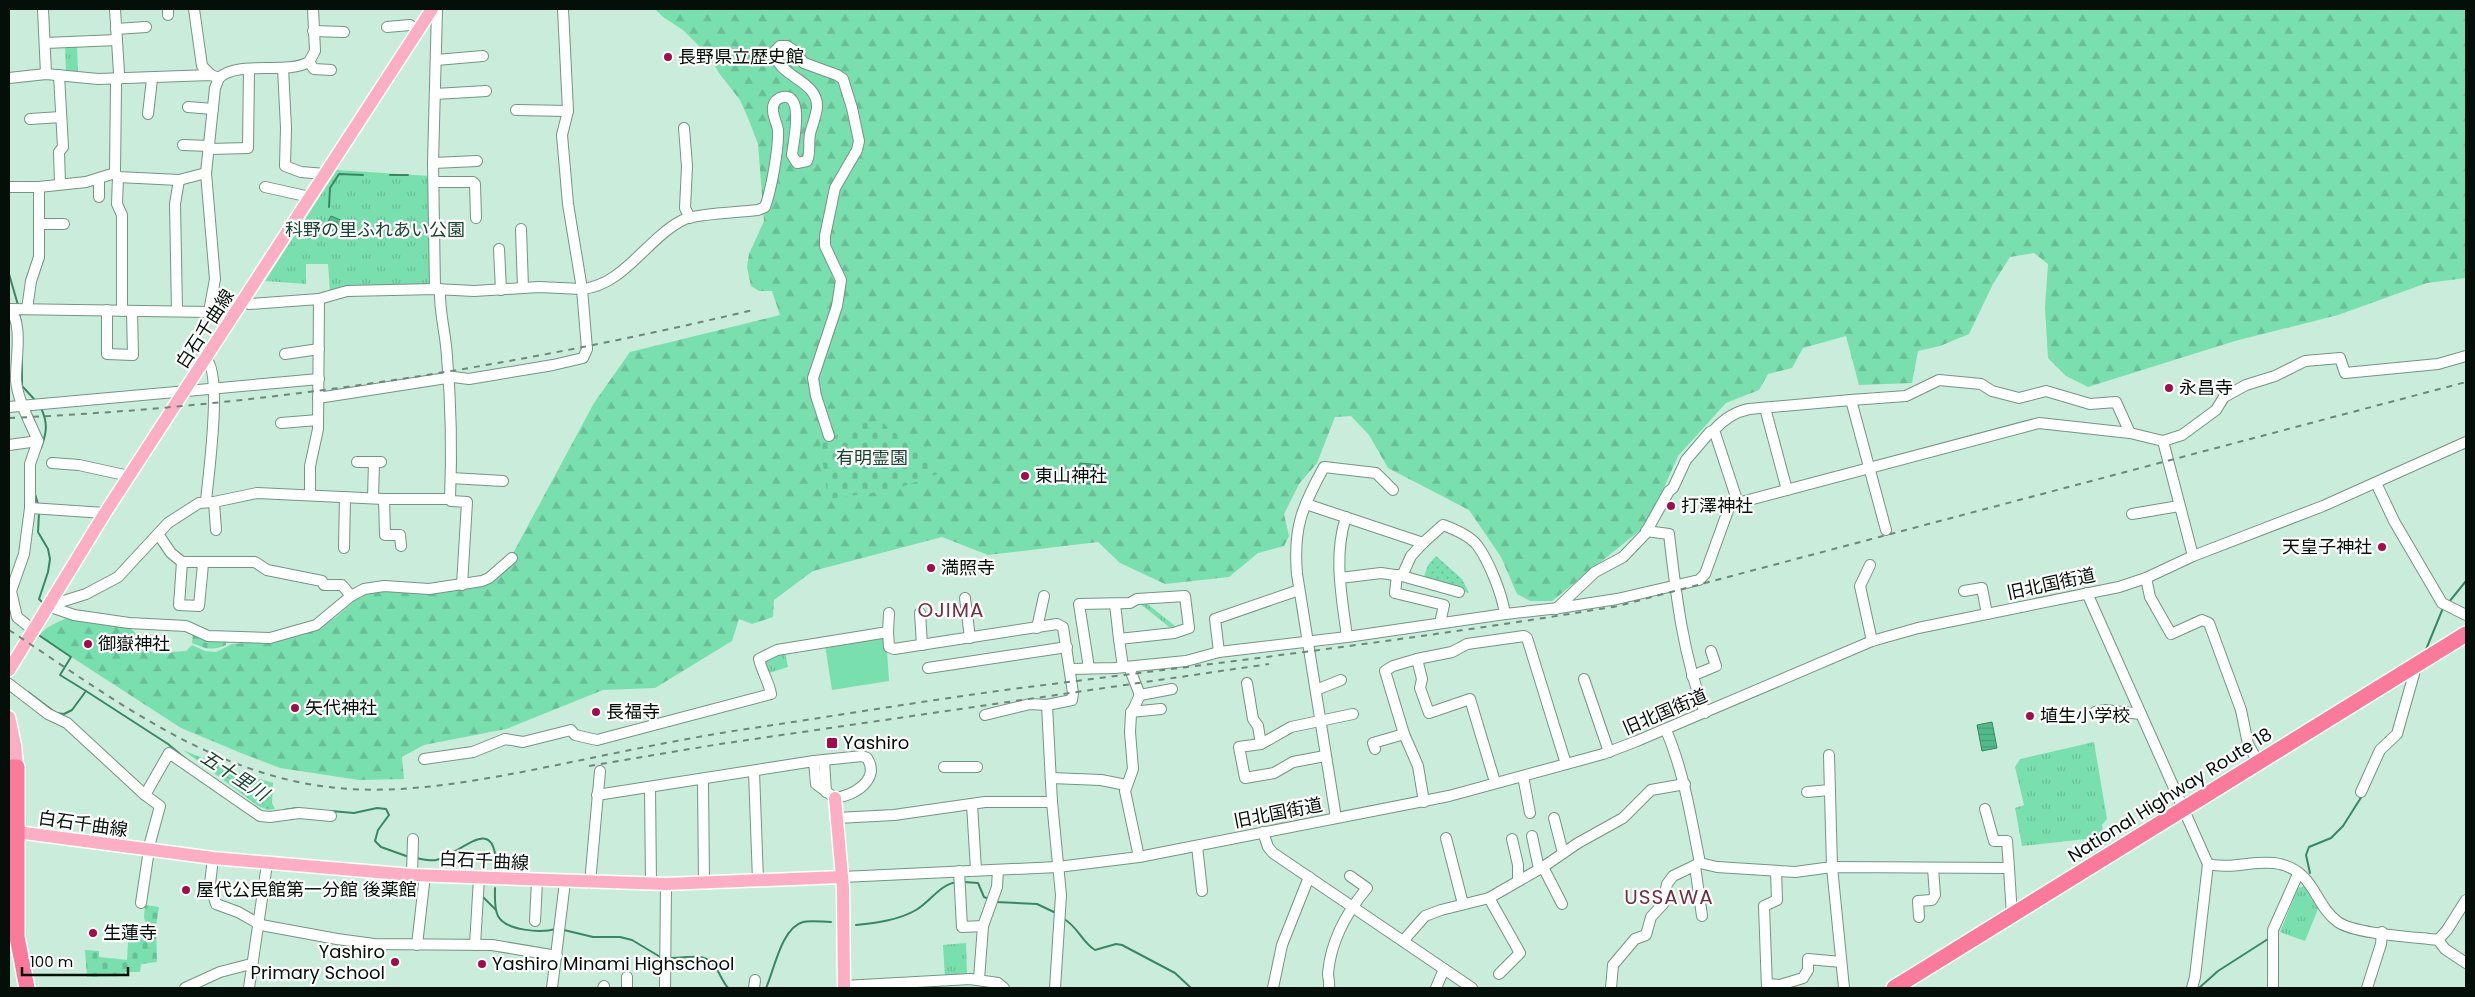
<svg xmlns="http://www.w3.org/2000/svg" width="2475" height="997" viewBox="0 0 2475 997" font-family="Poppins,'Noto Sans JP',sans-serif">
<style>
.grass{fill:url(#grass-dots)}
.forest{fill:url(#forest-firs)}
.cemetery{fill:url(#cemetery-stones)}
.park{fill:url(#park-tufts)}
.pitch{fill:#7adfaf}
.water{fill:url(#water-rules);stroke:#3a8764}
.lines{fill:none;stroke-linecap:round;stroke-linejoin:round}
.stream{stroke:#3a8764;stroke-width:2}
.minor-casing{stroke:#739683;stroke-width:12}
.major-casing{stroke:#fff;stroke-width:15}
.highway-casing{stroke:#fff;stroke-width:18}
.minor{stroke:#fff;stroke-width:10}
.major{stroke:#fcafc4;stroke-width:12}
.highway{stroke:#fa7a9c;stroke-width:15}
.rail{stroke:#6e877a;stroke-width:2;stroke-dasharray:6 6;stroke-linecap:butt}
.poi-dot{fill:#a30c4b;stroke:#fff;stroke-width:2}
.labels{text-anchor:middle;stroke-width:4.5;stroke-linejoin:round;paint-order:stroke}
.poi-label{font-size:18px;fill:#040f09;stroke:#fff;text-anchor:start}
.park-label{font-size:18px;fill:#184431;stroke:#fff}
.street-label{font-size:18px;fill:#040f09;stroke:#fff}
.water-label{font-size:19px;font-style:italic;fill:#1a4632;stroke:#fff}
.quarter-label{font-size:20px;letter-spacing:1px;fill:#742f42;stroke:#fff}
</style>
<defs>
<pattern id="grass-dots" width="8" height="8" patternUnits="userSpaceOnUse" patternTransform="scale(1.25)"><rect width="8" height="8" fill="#7adfaf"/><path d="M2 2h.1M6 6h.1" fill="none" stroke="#68be95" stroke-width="1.8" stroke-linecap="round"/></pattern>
<pattern id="forest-firs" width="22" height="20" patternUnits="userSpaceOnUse" patternTransform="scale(1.25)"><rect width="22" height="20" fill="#7adfaf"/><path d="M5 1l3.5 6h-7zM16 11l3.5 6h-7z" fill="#68be95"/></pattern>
<pattern id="cemetery-stones" width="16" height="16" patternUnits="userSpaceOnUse" patternTransform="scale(1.25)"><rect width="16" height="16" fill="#7adfaf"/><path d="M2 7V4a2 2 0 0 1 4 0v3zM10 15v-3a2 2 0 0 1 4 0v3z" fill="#68be95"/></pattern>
<pattern id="park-tufts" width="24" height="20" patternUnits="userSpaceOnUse" patternTransform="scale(1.25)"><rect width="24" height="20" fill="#7adfaf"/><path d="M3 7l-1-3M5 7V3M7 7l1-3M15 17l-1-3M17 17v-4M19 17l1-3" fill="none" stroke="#68be95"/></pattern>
<pattern id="water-rules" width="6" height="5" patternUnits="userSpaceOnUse" patternTransform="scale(1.25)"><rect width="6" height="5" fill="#51ba8b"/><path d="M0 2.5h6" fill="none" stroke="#459f77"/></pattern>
</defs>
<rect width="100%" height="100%" fill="#c9edda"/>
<g class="grass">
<polygon points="1436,556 1462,579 1469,593 1422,582 1428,565"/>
<polygon points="183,750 232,770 273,783 272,803 275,809 268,810 258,806"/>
</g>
<path class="forest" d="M655,9H2466V278L2427,283L2338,315L2235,341L2088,387L2066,376L2048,358L2045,307L2048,264L2034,253L2010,257L1993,284L1969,334L1940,346L1918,351L1912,383L1859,385L1846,336L1803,348L1792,368L1768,374L1759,390L1726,403L1678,456L1648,524L1552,601H1530L1517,594L1501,557L1469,510L1388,468L1369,435L1351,416L1335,417L1317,463L1299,484L1284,514L1289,536L1284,546L1258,553L1229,577L1165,584L1120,563L1098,542L988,555L942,537L813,571L774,600L773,617L752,624L739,619L732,641L655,688L603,690L506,729L424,745L402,757L404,779L359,780L280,768L241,753L181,728L39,636C44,628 58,621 68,618C74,616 119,622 126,625C138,632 142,646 153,653L186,651L192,645L205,651L216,652L232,644L272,641L320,627L336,617L361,595L370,590L482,584L511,557L594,403L630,352L780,315L772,291H759L751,286L747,267L749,254L764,221L758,144L748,118L740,100L719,73L709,56L683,30L663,17Z"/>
<g class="cemetery">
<polygon points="867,422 883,423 943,472 893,490 828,499 820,442"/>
<path d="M193,631L226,640V645C212,651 206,649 192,643Z"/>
<polygon points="145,905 159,907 156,926 157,962 141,964 140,972 125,972 125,976 87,977 85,950 99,951 99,957 127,960 129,928 135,925 146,925 144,917"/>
</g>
<g class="park">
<polygon points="77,44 78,74 66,73 65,45"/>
<polygon points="337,170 430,176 432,284 330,292 328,264 306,264 306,284 265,281"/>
<polygon points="1138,602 1146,603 1179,629 1173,630"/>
<polygon points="785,652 788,667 769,673 764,661"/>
<polygon points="2094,742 2107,819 2102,825 2104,837 2022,846 2015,808 2024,805 2015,767 2020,759"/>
<polygon points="2304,886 2318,909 2305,941 2280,932 2298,888"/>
<polygon points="966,943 967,976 945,978 943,945"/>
</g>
<polygon class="pitch" points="886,635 889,681 832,690 825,645"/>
<g class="water">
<polygon points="331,216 343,221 345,226 335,230 328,230 327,223"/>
<polygon points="1080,463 1101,465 1106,471 1103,485 1077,483 1076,473"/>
<polygon points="1992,722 1997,748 1982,751 1977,725"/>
</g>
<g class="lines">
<g class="stream">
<polyline points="390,175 408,175"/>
<polyline points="329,207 330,188 339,174 363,175"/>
<polyline points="9,274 18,305"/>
<polyline points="19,313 21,323"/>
<polyline points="22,347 22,386 35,400"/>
<path d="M41,448C47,432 48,423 41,408"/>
<polyline points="35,494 38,504"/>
<polyline points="39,513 38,532 48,549 50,559 48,572 39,599 42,602"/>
<polyline points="2449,602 2466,581"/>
<polyline points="40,636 71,657 60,675 86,691"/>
<polyline points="2425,652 2443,608"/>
<polyline points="28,692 56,713 64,714 72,710 86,691 168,744 186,759"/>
<polyline points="284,810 297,808"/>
<polyline points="331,811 354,813 377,808 386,809 389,815 378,830 375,841 381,847 409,857"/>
<path d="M416,858C422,859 430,861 436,860C461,854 496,811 496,867"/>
<polyline points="2310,873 2306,855 2309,847 2331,838 2343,826 2362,796"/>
<polyline points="964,882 978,883 984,897 989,899"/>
<path d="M495,888C495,896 494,909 498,916C506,931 541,933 556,929"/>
<polyline points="482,896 496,910"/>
<polyline points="996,902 1037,904 1056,913"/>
<path d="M1064,919C1078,927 1082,942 1095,950L1116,944L1122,945L1175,973L1191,988"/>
<path d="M856,925C876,923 899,920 916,910C930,902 940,884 957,882"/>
<polyline points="564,930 593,937 620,937 632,940 662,958"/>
<path d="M669,958C687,959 705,950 716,968C720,974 723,982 728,988"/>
<path d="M766,988C774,971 781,928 803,922C811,920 822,922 831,922"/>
<polyline points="2199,988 2218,971 2268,939"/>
</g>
<defs>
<g id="minor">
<polyline points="43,9 46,74"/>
<polyline points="115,9 119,73 116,84 115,173"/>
<polyline points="168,9 168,15"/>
<polyline points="194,9 202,66 211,75"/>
<polyline points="387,27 410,25 418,30"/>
<polyline points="116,29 146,27"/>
<polyline points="313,31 344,32"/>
<polyline points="45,43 117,40"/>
<polyline points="436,60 483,56"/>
<polyline points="309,62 314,69 331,70"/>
<polyline points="283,68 286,128 285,166 301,172 325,174"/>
<polyline points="59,75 63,147 59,152 60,184"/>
<polyline points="9,78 46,74 98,79 211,75 219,78"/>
<polyline points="435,94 486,91"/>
<polyline points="188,107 213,109"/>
<polyline points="516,110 568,111"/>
<polyline points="148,114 152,79"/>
<polyline points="30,119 61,117"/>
<polyline points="684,128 687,166 685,208 690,218"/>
<polyline points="183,145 210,146"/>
<polyline points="210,149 248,148 249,69"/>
<polyline points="433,163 477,161"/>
<polyline points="118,177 117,204 122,215 122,311"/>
<polyline points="99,179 99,197"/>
<polyline points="434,182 473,182 475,184 476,218"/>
<polyline points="9,187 39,187 86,182 115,173 118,177 179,180 206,173"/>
<polyline points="265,187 310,197"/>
<polyline points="40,224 64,224"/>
<polyline points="521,229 523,288"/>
<polyline points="499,249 501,290"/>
<polyline points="435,289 433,163 437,9"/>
<path d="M440,289C439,313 446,334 447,357C451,404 452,452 450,499"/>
<polyline points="244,301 249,304 319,299 347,291 435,289 474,291 539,287 582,289 568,204 562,135 568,111 563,9"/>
<path d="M9,309C24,321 15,363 16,381C18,401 30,422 38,441L30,464V508L24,554L11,591L17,617L33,630"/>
<polyline points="9,309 209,312 232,318"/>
<polyline points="27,309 31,281 39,257 39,187"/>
<polyline points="107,310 107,354 133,355 132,311"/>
<polyline points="177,311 175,204 179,180"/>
<path d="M209,312L215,279L206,173L215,88L219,78C238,60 286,75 309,62L315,51L313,9"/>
<polyline points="285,354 319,349"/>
<path d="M318,398L453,377L469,379L553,365L583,358L587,349L582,289C625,285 648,236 685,219C697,214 742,212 758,210L765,207C771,191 779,148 778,130C777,123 772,115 773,108C773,102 778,98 783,97C805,93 793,144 792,155L797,163L807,161C811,152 808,144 810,134C812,126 816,116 817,108C819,79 775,77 775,51L780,46H787L793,50L804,63L837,75L843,79L852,108L859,141L857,150L835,188L825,236V246L841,280L837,306L813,378L816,396L829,436"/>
<polyline points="1851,400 1906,396 1939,380 1981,384 1992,391 2019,398 2046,391 2090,404 2116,402 2130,433"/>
<polyline points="9,407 319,379"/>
<polyline points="1765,408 1787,490"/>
<polyline points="281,423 318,420"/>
<polyline points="2163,441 2182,435 2216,410 2224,397 2246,385 2275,376 2305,361 2340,358 2345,373 2438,364 2466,356"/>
<polyline points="9,445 38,441"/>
<polyline points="357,462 381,462"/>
<polyline points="52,463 79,465 129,476"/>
<polyline points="451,478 503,481"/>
<polyline points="2376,483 2394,521 2442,603 2466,615"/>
<polyline points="310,495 310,466 318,429 319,299"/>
<polyline points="373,498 374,462"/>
<polyline points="384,499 385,535 400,535 401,546"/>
<path d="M206,501C208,478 223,372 206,359"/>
<polyline points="214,502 216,530"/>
<path d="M1738,503L1714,430C1724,419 1734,412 1749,409L1851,400L1886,530"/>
<path d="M1306,504L1423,543L1443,525C1454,529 1469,535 1477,545C1489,561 1502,594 1505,614"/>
<polyline points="30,508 105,513"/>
<polyline points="2132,514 2179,506"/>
<path d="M1346,517C1333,556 1342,598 1347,637"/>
<path d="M1646,531L1669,534C1676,595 1683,656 1705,713"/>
<polyline points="158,534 171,553 182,562 255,562 267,570 322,581 324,585 342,585 351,596"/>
<polyline points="344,548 345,497"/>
<polyline points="182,562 179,605 199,606 203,564"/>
<polyline points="1870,565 1860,586 1872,641"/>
<polyline points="1397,575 1395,593 1444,605 1440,623"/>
<polyline points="1402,576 1459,592"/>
<polyline points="1340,578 1381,573 1402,576 1411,556 1423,543"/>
<polyline points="2146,578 2150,597 2171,634 2202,620 2209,623 2241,710 2248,744 2258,762"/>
<polyline points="1964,591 1982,588 1987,614"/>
<polyline points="2087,593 2208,864 2195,977 2192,988"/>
<polyline points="965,598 970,638"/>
<polyline points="1115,604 1119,639"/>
<polyline points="48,606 86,594 118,577 168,523 199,503 214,502 257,493 384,499 450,499 451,501 467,502 462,585"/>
<polyline points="48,606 74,615 129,623 186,626 208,636 270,638 316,625 351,596 364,589 384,586 429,589 482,581 489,578 512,558"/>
<polyline points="1556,609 1595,572 1623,557 1645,534 1669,491 1673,488 1686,460 1710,432 1714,430"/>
<polyline points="920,613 922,645"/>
<polyline points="1037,628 1044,596"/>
<polyline points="888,632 889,613"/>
<polyline points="1219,652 1215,619 1299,590"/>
<polyline points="1417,659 1452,652 1467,644 1524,636 1527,638 1566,764"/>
<polyline points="1129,667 1140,695"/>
<polyline points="928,668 1067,647"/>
<polyline points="1089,668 1079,604 1130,603 1137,599 1185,596 1189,628 1174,633 1119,639 1123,667"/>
<polyline points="1071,669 1115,668 1186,661 1219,652 1347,637 1505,614 1559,608 1617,599 1699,580 1705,574 1730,505 2039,423 2130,433 2163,441 2193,556"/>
<polyline points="1692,676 1716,666 1711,651"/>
<polyline points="1584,679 1609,752"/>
<polyline points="1247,683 1253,719 1258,726 1261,744"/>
<polyline points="9,684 48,714 67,723 145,795 160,806 150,843 141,903"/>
<polyline points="1316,690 1341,680"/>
<polyline points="1140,695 1172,689"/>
<polyline points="1131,712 1161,709"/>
<polyline points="2095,712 2105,710 2141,714"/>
<polyline points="985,715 1030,704 1047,705"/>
<polyline points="1404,734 1418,766 1424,802"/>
<polyline points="1375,749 1373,743 1404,734 1385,671 1393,666 1417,659 1422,679 1420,688 1429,713 1470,699 1495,782"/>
<polyline points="1829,755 1832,867 1844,988"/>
<path d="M862,756L867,758C881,779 854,796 835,798L816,784L814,761Z"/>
<polyline points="1325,756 1293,762 1274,773 1245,778 1239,747 1261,744 1291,727 1353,714"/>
<path d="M424,759L473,752L505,739L523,742L571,730L575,735L597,740L771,694C769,682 762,672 759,659L777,650L888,632L889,647L894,649L1057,624L1063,627L1073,693L1072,700L1047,705L1052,802L1061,895L1055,988"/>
<polyline points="824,760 826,792"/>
<polyline points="944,767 977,767"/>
<polyline points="754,772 758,880"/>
<polyline points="1523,776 1530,813"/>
<polyline points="1051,778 1101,780 1126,785"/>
<polyline points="703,780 704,883"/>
<polyline points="650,787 651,884"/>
<polyline points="1807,792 1830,790"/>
<polyline points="2361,792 2380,750 2397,734 2414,674 2412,668"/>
<polyline points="145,795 169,753 260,816 270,817 299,813 331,816"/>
<polyline points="597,795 814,761"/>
<polyline points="972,804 976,870"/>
<polyline points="1985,809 1994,841 2007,841 2009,868"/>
<polyline points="837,818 894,815 985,802 1052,802"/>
<path d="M1336,818L1297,574C1293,528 1302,507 1324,467L1376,473L1393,490"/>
<polyline points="1554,818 1563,853"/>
<polyline points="1263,832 1268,847 1273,853 1472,988"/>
<polyline points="1532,836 1539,869"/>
<polyline points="1446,838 1463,904"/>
<polyline points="1512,839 1518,865 1518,881"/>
<polyline points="1197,846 1202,891"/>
<polyline points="1139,857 1125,791 1133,769 1130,732 1131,714 1140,695"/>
<polyline points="213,858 210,884 216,904 238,912 261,925 337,939 374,944 492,945 557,956"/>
<polyline points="1700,863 1717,867 1795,872 1832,867 2009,868 2012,916"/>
<path d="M2208,864C2232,870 2257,859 2280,864C2316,873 2314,905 2338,922C2355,934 2414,937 2438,940L2445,949L2466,963"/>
<polyline points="1695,866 1702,916"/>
<polyline points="1543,867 1562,904"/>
<polyline points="959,871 962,927 983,926"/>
<polyline points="412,875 413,839"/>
<polyline points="842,877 1058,867 1139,857 1449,796 1603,754 1637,741 1872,641 1918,628 2119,587 2146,578 2193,556 2323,506 2466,442"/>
<polyline points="590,883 600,771"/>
<polyline points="1489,898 1520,953 1499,974"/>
<polyline points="1919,917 1918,901 1932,900 1935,895 1933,868"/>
<polyline points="535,921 537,881"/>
<polyline points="2438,940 2447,930 2466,900"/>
<polyline points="1403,941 1425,916 1441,910 1489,898 1543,867 1578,843 1623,818 1651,790 1685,784"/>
<polyline points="417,945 425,875"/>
<polyline points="475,945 479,878"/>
<polyline points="627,977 627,988"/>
<polyline points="979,979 983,926 997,887 998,870"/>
<polyline points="1768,984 1780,985 1803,978 1808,970 1808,959 1841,962"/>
<polyline points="844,986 970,979 998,983 1004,988"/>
<polyline points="185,988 220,972 251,964"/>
<polyline points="249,988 267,864"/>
<polyline points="552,988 565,882"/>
<polyline points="603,988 604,986"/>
<polyline points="665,988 666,884"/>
<polyline points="754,988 755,980"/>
<polyline points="1273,988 1282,945 1309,877"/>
<path d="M1329,988C1330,983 1328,978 1328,973C1331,940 1346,913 1367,888L1350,876"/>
<polyline points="1436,988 1444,969"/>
<path d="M1611,988L1613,965L1635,939L1646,935L1651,917L1663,904L1667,884L1673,876L1700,863C1691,818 1684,772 1666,730"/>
<polyline points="1767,988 1764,906 1777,900 1776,871"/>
<polyline points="2273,988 2273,930 2298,874"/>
<polyline points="2367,988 2381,944 2382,932"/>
</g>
<g id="major">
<polyline points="9,670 105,513 432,9"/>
<polyline points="9,717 15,745 17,767"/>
<polyline points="835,798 843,888 844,988"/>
<polyline points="17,832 213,858 412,875 666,884 842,877"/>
</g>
<g id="highway">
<polyline points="9,767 17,767 17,937 27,988"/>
<polyline points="1894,988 2466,634"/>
</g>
</defs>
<use href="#minor" class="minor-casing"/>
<use href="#major" class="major-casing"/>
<use href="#highway" class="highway-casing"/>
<use href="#minor" class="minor"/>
<use href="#major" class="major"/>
<use href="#highway" class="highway"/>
<g class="rail">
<path d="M9,418C260,407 508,368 753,310"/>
<path d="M9,630C102,691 192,761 303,783C378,798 453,785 527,771C598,757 669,741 740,730C828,717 917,702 1005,690C1209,664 1414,640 1618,606L2466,382"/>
<polyline points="589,766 720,744 1269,664"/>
</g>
</g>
<g class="poi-dot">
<circle cx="668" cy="57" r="5"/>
<circle cx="2169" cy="388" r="5"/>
<circle cx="1025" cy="476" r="5"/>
<circle cx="1671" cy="506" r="5"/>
<circle cx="2382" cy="547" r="5"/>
<circle cx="931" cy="568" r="5"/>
<circle cx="88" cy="644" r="5"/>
<circle cx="295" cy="708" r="5"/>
<circle cx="596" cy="712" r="5"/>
<circle cx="2030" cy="716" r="5"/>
<rect x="826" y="737" width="12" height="12" rx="2.5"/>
<circle cx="186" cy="890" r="5"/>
<circle cx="93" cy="933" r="5"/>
<circle cx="395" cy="962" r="5"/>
<circle cx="482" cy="964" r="5"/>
</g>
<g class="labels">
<g class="poi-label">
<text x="678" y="63">長野県立歴史館</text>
<text x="2179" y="394">永昌寺</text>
<text x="1035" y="482">東山神社</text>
<text x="1681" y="512">打澤神社</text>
<text x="2372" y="553" text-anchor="end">天皇子神社</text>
<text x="941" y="574">満照寺</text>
<text x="98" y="650">御嶽神社</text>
<text x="305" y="714">矢代神社</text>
<text x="606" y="718">長福寺</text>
<text x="2040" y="722">埴生小学校</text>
<text x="843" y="749">Yashiro</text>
<text x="196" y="896">屋代公民館第一分館 後薬館</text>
<text x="103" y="939">生蓮寺</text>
<text x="385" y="958" text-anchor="end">Yashiro<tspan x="385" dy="21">Primary School</tspan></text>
<text x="492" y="970">Yashiro Minami Highschool</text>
</g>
<g class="park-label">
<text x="375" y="236">科野の里ふれあい公園</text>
<text x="872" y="464">有明霊園</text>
</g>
<g class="street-label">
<text transform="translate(205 329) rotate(-57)" y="6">白石千曲線</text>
<text transform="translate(2051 584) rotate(-12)" y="6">旧北国街道</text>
<text transform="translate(1665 712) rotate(-23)" y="6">旧北国街道</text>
<text transform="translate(2170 795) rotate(-32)" y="6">National Highway Route 18</text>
<text transform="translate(1278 813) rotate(-11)" y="6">旧北国街道</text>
<text transform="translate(83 824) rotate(8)" y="6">白石千曲線</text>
<text transform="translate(484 861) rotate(3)" y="6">白石千曲線</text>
</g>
<g class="water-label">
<text transform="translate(235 775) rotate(33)" y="7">五十里川</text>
</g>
<g class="quarter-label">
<text x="951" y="617">OJIMA</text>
<text x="1669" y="904">USSAWA</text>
</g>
</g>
<rect width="2475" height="997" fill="none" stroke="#040f09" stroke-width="20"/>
<path d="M22 967v8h106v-8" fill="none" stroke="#040f09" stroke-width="2.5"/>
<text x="30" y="967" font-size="15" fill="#040f09" stroke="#ffffff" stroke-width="4" paint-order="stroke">100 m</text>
</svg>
